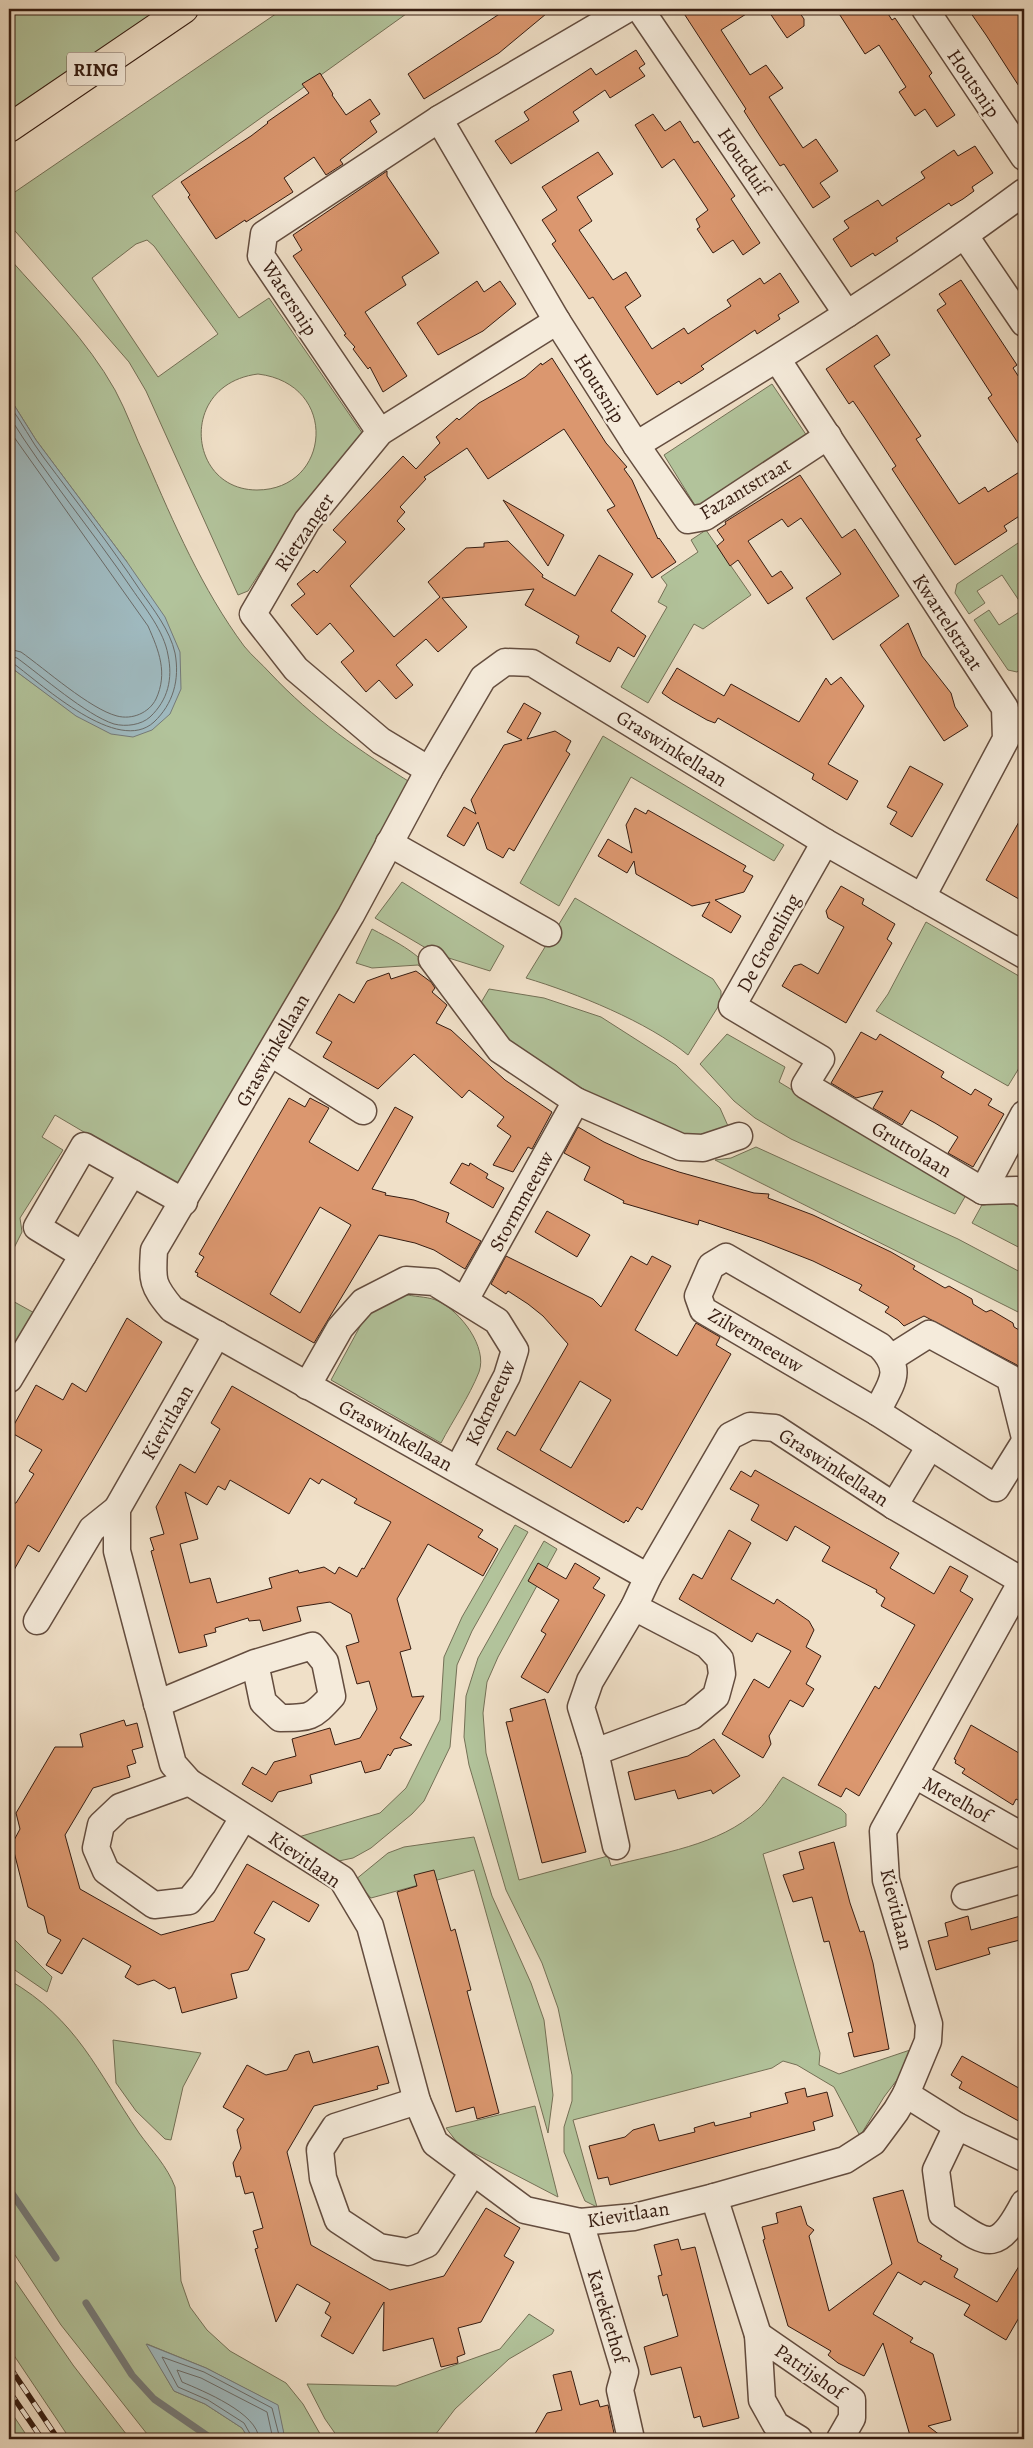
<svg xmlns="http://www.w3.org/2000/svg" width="1033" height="2448" viewBox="0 0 1033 2448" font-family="Alegreya,serif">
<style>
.green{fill:#b2c39b;stroke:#747056;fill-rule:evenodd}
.water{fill:#9fbac0;stroke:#757b7a}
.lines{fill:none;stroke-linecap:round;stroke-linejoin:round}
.shore{stroke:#6a6b68;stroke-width:1}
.stream{stroke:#757b7a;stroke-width:7}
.building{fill:#db976f;stroke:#361c11;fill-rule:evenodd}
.minor-casing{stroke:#644d3f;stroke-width:29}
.major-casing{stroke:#361c11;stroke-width:30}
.minor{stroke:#f5ebdb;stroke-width:26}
.major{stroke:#f0e0c8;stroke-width:28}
.rail-casing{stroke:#361c11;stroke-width:5.5}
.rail{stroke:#f5ebdb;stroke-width:4;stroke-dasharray:11;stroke-linecap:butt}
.labels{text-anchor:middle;stroke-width:4.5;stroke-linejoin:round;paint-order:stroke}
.shield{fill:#f5ebdb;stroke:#6f5a4e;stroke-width:1}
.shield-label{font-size:19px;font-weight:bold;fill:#361c11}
.street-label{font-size:20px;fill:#361c11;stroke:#f5ebdb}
</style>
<rect width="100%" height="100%" fill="#f0e0c8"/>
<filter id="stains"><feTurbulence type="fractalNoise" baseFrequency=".004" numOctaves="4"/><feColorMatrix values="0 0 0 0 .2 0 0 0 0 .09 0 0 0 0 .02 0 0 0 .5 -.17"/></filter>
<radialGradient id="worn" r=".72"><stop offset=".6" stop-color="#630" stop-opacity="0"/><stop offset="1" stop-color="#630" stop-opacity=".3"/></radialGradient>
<g class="green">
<polygon points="9,9 161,9 9,114"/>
<path d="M283,9H413L152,196L239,318L269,298L365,437L297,515L248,591L238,595L146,391L129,362L9,224V196ZM147,240L154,246L218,334L158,377L92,278L136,244ZM258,374C340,384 331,490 257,490C187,490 178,384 258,374Z"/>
<path d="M9,258C46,300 87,340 115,390C127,412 135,436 146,459C174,524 202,589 244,646C252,656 262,664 270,673C312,718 361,752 413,784L179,1188L55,1115L42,1137L63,1150L20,1218L22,1232L9,1258V666L76,715L127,562L36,440L9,397Z"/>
<polygon points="772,384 809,439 705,509 696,507 664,455"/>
<polygon points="706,530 751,595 703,629 694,624 648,703 621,687 667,607 658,602 667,585 661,577 698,552 691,540"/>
<polygon points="1024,539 1024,608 1002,575 977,591 985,603 969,614 955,593 957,584"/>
<polygon points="1024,609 1024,667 1017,672 1008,670 974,620 989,610 999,625"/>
<polygon points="603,736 784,845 774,861 631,777 559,906 520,883"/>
<polygon points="402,882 504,946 490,971 436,954 375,918"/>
<path d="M575,898L713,979L721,991V1002L688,1055C648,1022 576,993 526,978Z"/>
<polygon points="926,922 1024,979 1024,1060 1008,1086 876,1011 888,994"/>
<path d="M372,929C408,948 421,955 446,987L418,965L372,968L356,963Z"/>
<polygon points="489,989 544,998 601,1017 676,1065 720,1108 732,1135 701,1141 580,1091 516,1049 479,1006"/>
<polygon points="727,1034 785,1067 779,1082 966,1195 955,1214 791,1139 755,1118 734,1101 700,1064"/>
<polygon points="756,1147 958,1239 1024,1274 1024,1315 715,1160 731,1158"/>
<polygon points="1016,1201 1024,1206 1024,1250 972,1223 983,1203"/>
<path d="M408,1295C418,1297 430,1297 438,1301C460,1311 488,1347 479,1372C469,1397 453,1420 441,1443L331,1380L370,1308L395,1297Z"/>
<polygon points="9,1299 38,1315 9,1363"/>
<polygon points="515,1525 528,1532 472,1631 457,1665 450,1747 424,1801 412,1814 371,1848 353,1858 334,1862 295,1838 380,1813 406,1788 440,1720 444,1657 462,1617"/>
<path d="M544,1541L557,1549L498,1657L487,1682L483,1713L486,1753L519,1880L608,1856L611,1866C660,1853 719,1846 758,1810C768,1801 775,1787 783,1777L841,1809L846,1814V1826L763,1854L820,2053L819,2065L839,2074L913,2049L909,2064L884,2097L860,2136L834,2087L797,2065L783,2061L772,2068L573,2120L597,2207L585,2201L564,2152V2127L572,2101V2075L558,2008L542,1963L506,1890L469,1765L464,1737L466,1696L478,1658Z"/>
<polygon points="474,1837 492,1896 531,1983 544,2020 553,2095 548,2133 474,1870 371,1898 355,1880 388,1853 404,1847"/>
<polygon points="9,1934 52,1977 47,1992 9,1966"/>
<path d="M9,1980C77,2019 97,2071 139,2133C152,2151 167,2166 175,2187L181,2281L190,2307L207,2330L230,2351L286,2383L303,2404L323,2439H285L277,2405L206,2368L147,2344L174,2391L205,2404L242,2428L249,2439H151L61,2325L9,2246Z"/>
<polygon points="113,2040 201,2053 183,2087 171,2140 165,2139 136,2111 116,2083"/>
<polygon points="535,2106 558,2197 460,2146 446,2128"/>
<polygon points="9,2272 73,2365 130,2439 70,2439 9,2348"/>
<polygon points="529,2314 554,2330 552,2334 509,2359 455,2409 432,2439 339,2439 325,2419 307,2384 396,2386 500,2349"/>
<polygon points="9,2409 29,2439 9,2439"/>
</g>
<g class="water">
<polygon points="9,397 36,440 127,562 165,617 180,652 181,689 170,714 152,730 133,737 111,734 76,716 9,666"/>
<polygon points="146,2344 206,2368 278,2405 285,2439 249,2439 242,2428 205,2404 174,2391"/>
</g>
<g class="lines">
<g class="shore">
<path d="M9,405C22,422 31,441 44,458C77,502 110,545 140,590C153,609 170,630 175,653C180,680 173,704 154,722C118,755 44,686 14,664L9,663"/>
<path d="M9,416C46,476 92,530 132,589C145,608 164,631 168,655C173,679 168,700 150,717C141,725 126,727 114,724C86,715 42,676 17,658L9,656"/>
<path d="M9,430L148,626C159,651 168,673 156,699C149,713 132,720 117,716C90,709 45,669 21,652L9,649"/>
<polyline points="253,2439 244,2423 208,2400 178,2387 162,2357 204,2372 272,2408 280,2439"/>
<path d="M259,2439C258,2413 203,2391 182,2382L177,2370L201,2378L267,2412L273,2439"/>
</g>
<g class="stream">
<polyline points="9,2189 56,2258"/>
<polyline points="86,2303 132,2375 154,2399 212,2439"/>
</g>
</g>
<g class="building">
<polygon points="507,9 552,9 499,53 424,99 408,74"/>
<polygon points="681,9 754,9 721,30 750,75 766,65 783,88 769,97 803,148 816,139 838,171 820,183 830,197 813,208 784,164 780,166 760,136 744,111 746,109"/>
<polygon points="767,9 797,9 804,19 804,26 787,38"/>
<polygon points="836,9 885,9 892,20 895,18 932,73 929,76 955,115 937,127 925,109 915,116 899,92 906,87 879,45 865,54"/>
<polygon points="968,9 1024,9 1024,94 986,35"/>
<polygon points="636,50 645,64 639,68 645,76 610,98 605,90 573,112 579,121 511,164 495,141 529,120 524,112 591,68 596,75"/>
<polygon points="320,73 333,94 332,95 346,115 370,99 380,114 370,121 377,132 340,160 343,164 326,175 314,157 284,178 293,192 246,222 245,220 216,239 188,197 190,195 181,182 251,136 268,123 267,122 309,93 302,84"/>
<polygon points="653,114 665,131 680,121 694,143 698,141 735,196 731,199 760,243 743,255 733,240 713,253 697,229 700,227 696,219 708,210 674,159 662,168 635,125"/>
<polygon points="975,146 993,173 972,187 974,191 963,199 951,206 949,203 896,238 898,241 875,256 873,253 851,267 833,239 849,228 844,221 878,200 882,206 925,178 921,172 954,150 958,156"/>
<polygon points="598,152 613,174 577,197 592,221 579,230 613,280 626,272 641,296 625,307 652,349 684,328 688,334 712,318 731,306 727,300 760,278 764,284 780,273 799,302 778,315 780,319 757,334 755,330 701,366 704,369 681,384 679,381 657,395 593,297 589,299 577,281 552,244 556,241 542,220 557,210 542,187"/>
<polygon points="387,171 387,176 439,253 402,277 406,285 365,312 407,376 383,392 370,367 368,369 353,349 355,347 344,335 346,334 293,256 302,250 293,235"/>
<polygon points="961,280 1017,365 1013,368 1024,385 1024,452 988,398 992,395 937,310 946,304 939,294"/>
<polygon points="477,281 484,292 500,281 516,304 483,331 438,355 417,323"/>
<polygon points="877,335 890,355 874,366 921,436 916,439 959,504 985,487 988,492 1024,469 1024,513 1004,526 1007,531 955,565 892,469 896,466 864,417 853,401 849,404 826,369"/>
<polygon points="552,358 606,443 627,467 624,469 632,480 658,539 659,538 676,562 652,578 607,510 615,506 564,429 488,479 467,448 424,477 426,479 400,507 405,512 397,521 405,529 350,586 394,637 440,597 428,582 466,548 484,547 484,543 508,541 543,575 542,577 575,596 599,555 633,574 611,611 646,636 634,657 618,647 610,662 576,643 579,636 525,605 534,589 442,598 467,627 438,652 426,639 396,665 413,685 396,699 379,680 366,692 341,662 354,651 330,623 317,635 291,605 305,594 297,584 314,570 317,573 346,542 333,530 403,456 416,469 440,443 436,437 457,418 459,420 479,403 525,377 541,363 542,365"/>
<polygon points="800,475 842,538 855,529 899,596 833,640 806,598 841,574 801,518 788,527 782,519 748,541 772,577 781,571 793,588 768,604 738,560 730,566 717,546 724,540 717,530 726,524 725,522"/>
<polygon points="503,500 564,535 548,566"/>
<polygon points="908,623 922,656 951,693 955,707 968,726 944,741 880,645"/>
<polygon points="677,668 724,696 731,684 799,722 826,678 831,685 841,677 864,706 828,764 858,781 847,800 812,779 814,774 718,718 715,723 707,720 672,700 662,693"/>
<polygon points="524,703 541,713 527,739 555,731 571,741 566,751 570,754 514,851 509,848 503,858 487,849 478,822 464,846 447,836 464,807 476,814 471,800 504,745 522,740 507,732"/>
<polygon points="910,766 943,784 912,837 890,824 897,812 887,807"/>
<polygon points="635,808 646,814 648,810 746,866 743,871 753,876 744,892 715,900 741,916 731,933 702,916 710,902 692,906 636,874 634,861 627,873 598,856 608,839 632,853 626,825"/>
<polygon points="1024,813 1024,902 986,880"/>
<polygon points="841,886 864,899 862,904 895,924 887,939 892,943 846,1023 782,986 794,966 801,964 818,974 844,927 828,918 826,911"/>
<polygon points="416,971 431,982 435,988 432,992 447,1005 436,1023 451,1030 505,1080 552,1112 532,1149 528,1147 513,1172 493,1165 511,1136 497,1126 504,1117 469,1090 462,1098 414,1054 378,1089 323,1057 332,1042 316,1033 339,994 354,1003 367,981 389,973 391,979"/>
<polygon points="861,1032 876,1040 880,1034 944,1072 941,1077 971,1095 975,1089 992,1099 988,1105 1004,1114 973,1167 948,1153 958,1137 935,1123 911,1110 902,1125 873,1108 883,1091 856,1098 831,1083"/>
<path d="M289,1098L305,1107L310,1098L329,1108L309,1142L358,1171L395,1107L413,1117L372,1189L386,1193L385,1195L414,1200L449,1213L446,1222L481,1241L465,1269L434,1250L415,1243L379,1235L314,1343L197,1276L198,1273L195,1272L204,1257L199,1254ZM320,1207L351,1225L300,1313L270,1294Z"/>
<polygon points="578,1127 604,1142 641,1159 679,1172 754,1193 769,1194 768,1198 813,1215 891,1252 915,1266 913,1269 945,1288 949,1286 972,1299 973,1304 986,1312 991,1310 1013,1323 1014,1327 1024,1333 1024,1374 1017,1365 924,1316 904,1326 898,1320 885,1312 889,1307 859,1290 862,1285 813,1261 762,1241 699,1220 698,1225 623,1203 624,1201 584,1180 590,1167 564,1153"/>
<polygon points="462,1163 469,1166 470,1163 488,1174 486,1178 504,1188 493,1208 450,1183"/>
<polygon points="547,1211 590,1235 577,1257 535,1232"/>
<path d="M506,1256L593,1299L601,1307L631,1256L647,1265L652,1256L671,1266L635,1330L677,1356L696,1323L720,1337L716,1345L731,1354L642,1510L637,1507L628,1522L626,1520L624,1523L497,1449L507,1431L515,1436L568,1344L543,1316L528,1304L508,1291L506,1294L491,1284ZM580,1381L611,1400L571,1468L540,1450Z"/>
<polygon points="127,1318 162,1342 39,1552 28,1545 9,1579 9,1504 16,1503 34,1474 29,1471 42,1450 10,1432 36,1385 63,1400 72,1383 86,1392"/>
<path d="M232,1386L483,1530L478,1537L498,1549L483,1576L428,1544L397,1599L411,1649L400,1652L412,1697L424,1696L400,1738L412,1745L394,1749L390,1756L388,1754L380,1769L365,1773L361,1761L310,1775L312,1783L278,1792L272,1802L242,1784L252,1767L266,1775L274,1762L296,1756L292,1739L330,1728L335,1745L360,1738L377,1709L369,1681L357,1684L346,1646L359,1642L351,1614L330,1602L297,1607L301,1621L263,1631L260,1620L249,1621L248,1618L215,1628L216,1632L204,1635L207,1646L179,1653L151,1551L154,1550L150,1538L164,1534L156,1507L180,1464L195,1473L220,1429L211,1423ZM310,1478L319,1484L322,1479L357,1499L354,1503L391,1522L364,1569L362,1568L357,1577L339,1567L335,1574L324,1567L299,1573L298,1570L269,1578L272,1588L217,1603L210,1578L190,1583L180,1544L198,1539L185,1492L207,1505L218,1486L225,1490L230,1480L289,1514Z"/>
<polygon points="755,1470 899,1553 890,1568 934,1594 950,1566 968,1576 960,1591 973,1599 859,1796 846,1788 841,1797 818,1785 875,1686 879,1689 915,1625 881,1606 885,1598 876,1592 877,1590 822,1561 830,1547 795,1526 787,1541 751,1520 759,1505 730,1489 741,1471 751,1477"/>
<polygon points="729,1530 751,1543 731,1579 774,1604 777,1599 809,1621 814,1630 806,1647 821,1656 806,1684 814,1689 803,1707 790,1700 769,1736 771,1744 763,1758 722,1734 754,1679 769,1688 791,1651 757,1633 752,1642 679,1599 693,1574 702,1579"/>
<polygon points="538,1563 566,1579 575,1563 600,1578 593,1588 605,1595 548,1693 521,1677 546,1634 541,1631 559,1600 528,1581"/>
<polygon points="545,1699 586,1852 542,1863 506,1722 513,1721 510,1709"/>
<polygon points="124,1720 126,1726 137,1723 143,1747 132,1750 136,1763 127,1766 130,1777 93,1788 65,1835 80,1889 161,1935 214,1921 247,1864 319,1905 309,1922 273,1901 254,1933 265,1939 248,1970 231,1974 237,1998 182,2013 175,1987 169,1989 154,1980 138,1985 125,1977 131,1966 83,1938 62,1974 46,1965 61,1940 48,1933 44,1916 28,1907 12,1844 20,1829 16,1813 55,1747 83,1747 80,1734"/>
<polygon points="971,1725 1024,1756 1024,1803 1016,1799 1013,1805 1005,1800 962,1773 965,1769 955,1763 956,1760 954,1759"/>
<polygon points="714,1739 740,1776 713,1794 711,1790 678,1799 675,1790 635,1800 628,1772 688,1756"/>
<polygon points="834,1842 850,1903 860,1932 864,1931 873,1963 889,2049 854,2057 848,2033 853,2032 829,1941 824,1942 812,1897 793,1902 783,1875 804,1869 799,1852"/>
<polygon points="434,1870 451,1931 455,1929 471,1990 467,1991 499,2113 477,2119 474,2107 456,2112 397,1892 417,1886 414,1875"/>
<polygon points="1024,1915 1024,1939 988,1948 990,1954 936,1970 928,1941 948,1936 945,1923 968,1916 971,1930"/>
<polygon points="378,2046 389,2083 377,2086 378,2089 314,2106 287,2152 311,2245 390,2290 444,2276 486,2208 520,2228 504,2256 514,2262 481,2322 458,2328 465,2354 457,2357 458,2363 441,2367 433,2338 383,2351 384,2302 353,2354 321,2336 331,2317 325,2313 330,2303 297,2284 276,2322 255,2249 258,2248 253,2231 263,2228 253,2192 245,2194 240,2176 236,2177 233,2163 241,2148 237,2130 244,2119 223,2107 247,2065 266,2075 287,2070 295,2055 309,2051 313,2063"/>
<polygon points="962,2056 1024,2091 1024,2124 959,2088 962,2082 951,2075"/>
<polygon points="805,2088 807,2097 827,2092 833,2116 813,2122 815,2130 610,2185 608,2177 598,2179 589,2146 625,2137 633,2130 654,2124 659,2141 695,2132 694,2128 714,2122 715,2126 751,2117 750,2113 788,2103 785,2093"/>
<polygon points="903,2190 918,2242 942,2256 940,2259 958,2269 954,2277 997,2302 1024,2258 1024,2309 1006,2340 964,2315 970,2305 924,2281 921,2285 898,2272 873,2314 913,2338 910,2342 933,2354 951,2420 928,2426 945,2439 911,2439 883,2343 864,2376 838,2363 828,2355 831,2351 788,2326 763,2240 765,2239 762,2227 778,2223 776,2213 801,2206 807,2225 814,2230 809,2236 829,2311 892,2264 873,2198"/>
<polygon points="678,2239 681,2250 695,2247 739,2418 703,2427 700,2416 694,2418 681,2367 651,2375 644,2347 678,2336 667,2294 663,2296 658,2276 662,2275 654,2245"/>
<polygon points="571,2371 580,2405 598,2400 600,2407 608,2405 615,2438 532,2439 547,2413 562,2410 553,2375"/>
</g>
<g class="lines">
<defs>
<g id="minor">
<path d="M627,9L439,119L557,321L636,445C768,365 900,284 1024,192"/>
<polyline points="640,9 847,314"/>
<polyline points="925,9 1024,157"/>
<polyline points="965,236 1024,323"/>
<polyline points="777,359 1005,708 1006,739 922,897"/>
<polyline points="380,432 261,256 264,234 439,119"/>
<polyline points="636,445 688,520 705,517 828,436"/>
<polyline points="429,770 381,741 296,669 253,614 307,521 380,432 557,321"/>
<polyline points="825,842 732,1006 821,1059 805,1085 983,1191 1017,1190 1024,1194"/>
<polyline points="389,843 548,933"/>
<path d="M1024,955L825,842L532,663L505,662L483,678L429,770L351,915L154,1250C152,1281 152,1285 172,1309L648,1577L730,1436L750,1426L775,1428L894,1506L1024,1582"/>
<polyline points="432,959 500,1050 576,1101 681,1147 703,1148 739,1136"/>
<polyline points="271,1053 363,1111"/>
<polyline points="983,1191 1024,1114"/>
<polyline points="83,1255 37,1227 84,1146 184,1202"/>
<path d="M726,1257L880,1346C905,1372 890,1384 877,1412L703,1310L698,1296L711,1266Z"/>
<polyline points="465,1300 576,1101"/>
<polyline points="217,1334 117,1509 117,1551 173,1764 189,1782 342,1879 370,1926 417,2101 435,2143 525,2210 580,2222 634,2217 714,2197 845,2160 873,2142 896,2111 906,2094 928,2041 929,2024 886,1880 883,1831 1022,1581"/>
<polyline points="891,1358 929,1334 1010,1378 1024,1434"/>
<polyline points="9,1379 132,1173"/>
<polyline points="307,1386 340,1328 363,1302 406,1280 434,1282 497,1321 515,1350 507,1376 458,1469"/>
<polyline points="877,1412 996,1488 1024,1443"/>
<polyline points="894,1506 930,1446"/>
<polyline points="37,1621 92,1529 117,1509"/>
<path d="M157,1704L255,1663L312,1646L325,1662L332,1696C312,1718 310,1718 280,1718L263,1702L255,1663"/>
<polyline points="595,1752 692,1716 716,1696 722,1674 720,1659 707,1645 634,1607"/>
<polyline points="915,1775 1024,1837"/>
<polyline points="189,1782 120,1807 101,1825 96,1848 106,1871 154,1905 189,1901 203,1884 243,1818"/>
<polyline points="616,1846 595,1752 581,1707 590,1681 634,1607 648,1577"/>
<polyline points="965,1896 1024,1879"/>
<polyline points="906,2094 957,2126"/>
<polyline points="417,2101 335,2127 320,2150 323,2178 338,2220 379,2247 408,2252 427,2244 473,2172"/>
<path d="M1024,2158L957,2126L936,2170L942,2214C986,2243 995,2258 1024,2203"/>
<polyline points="714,2197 758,2335"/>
<polyline points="580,2222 625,2372 620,2390 631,2439"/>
<polyline points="799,2439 776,2425 762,2400 758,2335 852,2400 852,2418 840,2439"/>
</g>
<polyline id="major" points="9,128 184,9"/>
</defs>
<use href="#minor" class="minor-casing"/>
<use href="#major" class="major-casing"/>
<use href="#minor" class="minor"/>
<use href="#major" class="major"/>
<defs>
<g id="rail">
<polyline points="9,2366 58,2439"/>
<polyline points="9,2391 42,2439"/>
</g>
</defs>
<use href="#rail" class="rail-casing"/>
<use href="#rail" class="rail"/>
</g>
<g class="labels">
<rect class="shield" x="67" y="52.5" width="58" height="33" rx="4"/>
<g class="shield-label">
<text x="96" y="76">RING</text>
</g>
<g class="street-label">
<text transform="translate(974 83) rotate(56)" y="7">Houtsnip</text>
<text transform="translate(744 161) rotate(56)" y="7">Houtduif</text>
<text transform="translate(290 298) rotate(57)" y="7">Watersnip</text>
<text transform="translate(600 388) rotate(58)" y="7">Houtsnip</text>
<text transform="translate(745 488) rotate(-31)" y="7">Fazantstraat</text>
<text transform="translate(304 532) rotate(-56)" y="7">Rietzanger</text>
<text transform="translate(948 622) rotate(57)" y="7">Kwartelstraat</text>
<text transform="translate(672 748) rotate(32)" y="7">Graswinkellaan</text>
<text transform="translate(768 943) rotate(-61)" y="7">De Groenling</text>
<text transform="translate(272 1050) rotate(-60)" y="7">Graswinkellaan</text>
<text transform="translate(912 1149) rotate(31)" y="7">Gruttolaan</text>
<text transform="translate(521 1201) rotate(-61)" y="7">Stormmeeuw</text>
<text transform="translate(756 1340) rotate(31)" y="7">Zilvermeeuw</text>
<text transform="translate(490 1403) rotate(-65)" y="7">Kokmeeuw</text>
<text transform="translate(167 1422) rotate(-60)" y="7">Kievitlaan</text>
<text transform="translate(396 1435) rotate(29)" y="7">Graswinkellaan</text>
<text transform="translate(834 1467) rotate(33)" y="7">Graswinkellaan</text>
<text transform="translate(957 1799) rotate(29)" y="7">Merelhof</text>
<text transform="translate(305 1859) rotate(35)" y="7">Kievitlaan</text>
<text transform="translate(897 1909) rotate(76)" y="7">Kievitlaan</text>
<text transform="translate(628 2214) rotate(-9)" y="7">Kievitlaan</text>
<text transform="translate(608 2316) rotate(73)" y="7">Karekiethof</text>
<text transform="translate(810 2371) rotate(35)" y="7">Patrijshof</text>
</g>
</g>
<rect width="1033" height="2448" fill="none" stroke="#f0e0c8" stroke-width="30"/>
<rect x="10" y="10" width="1013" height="2428" fill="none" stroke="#361c11" stroke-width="2.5"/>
<rect x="15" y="15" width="1003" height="2418" fill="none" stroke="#361c11"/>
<rect width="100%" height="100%" filter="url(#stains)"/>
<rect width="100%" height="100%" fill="url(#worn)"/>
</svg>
